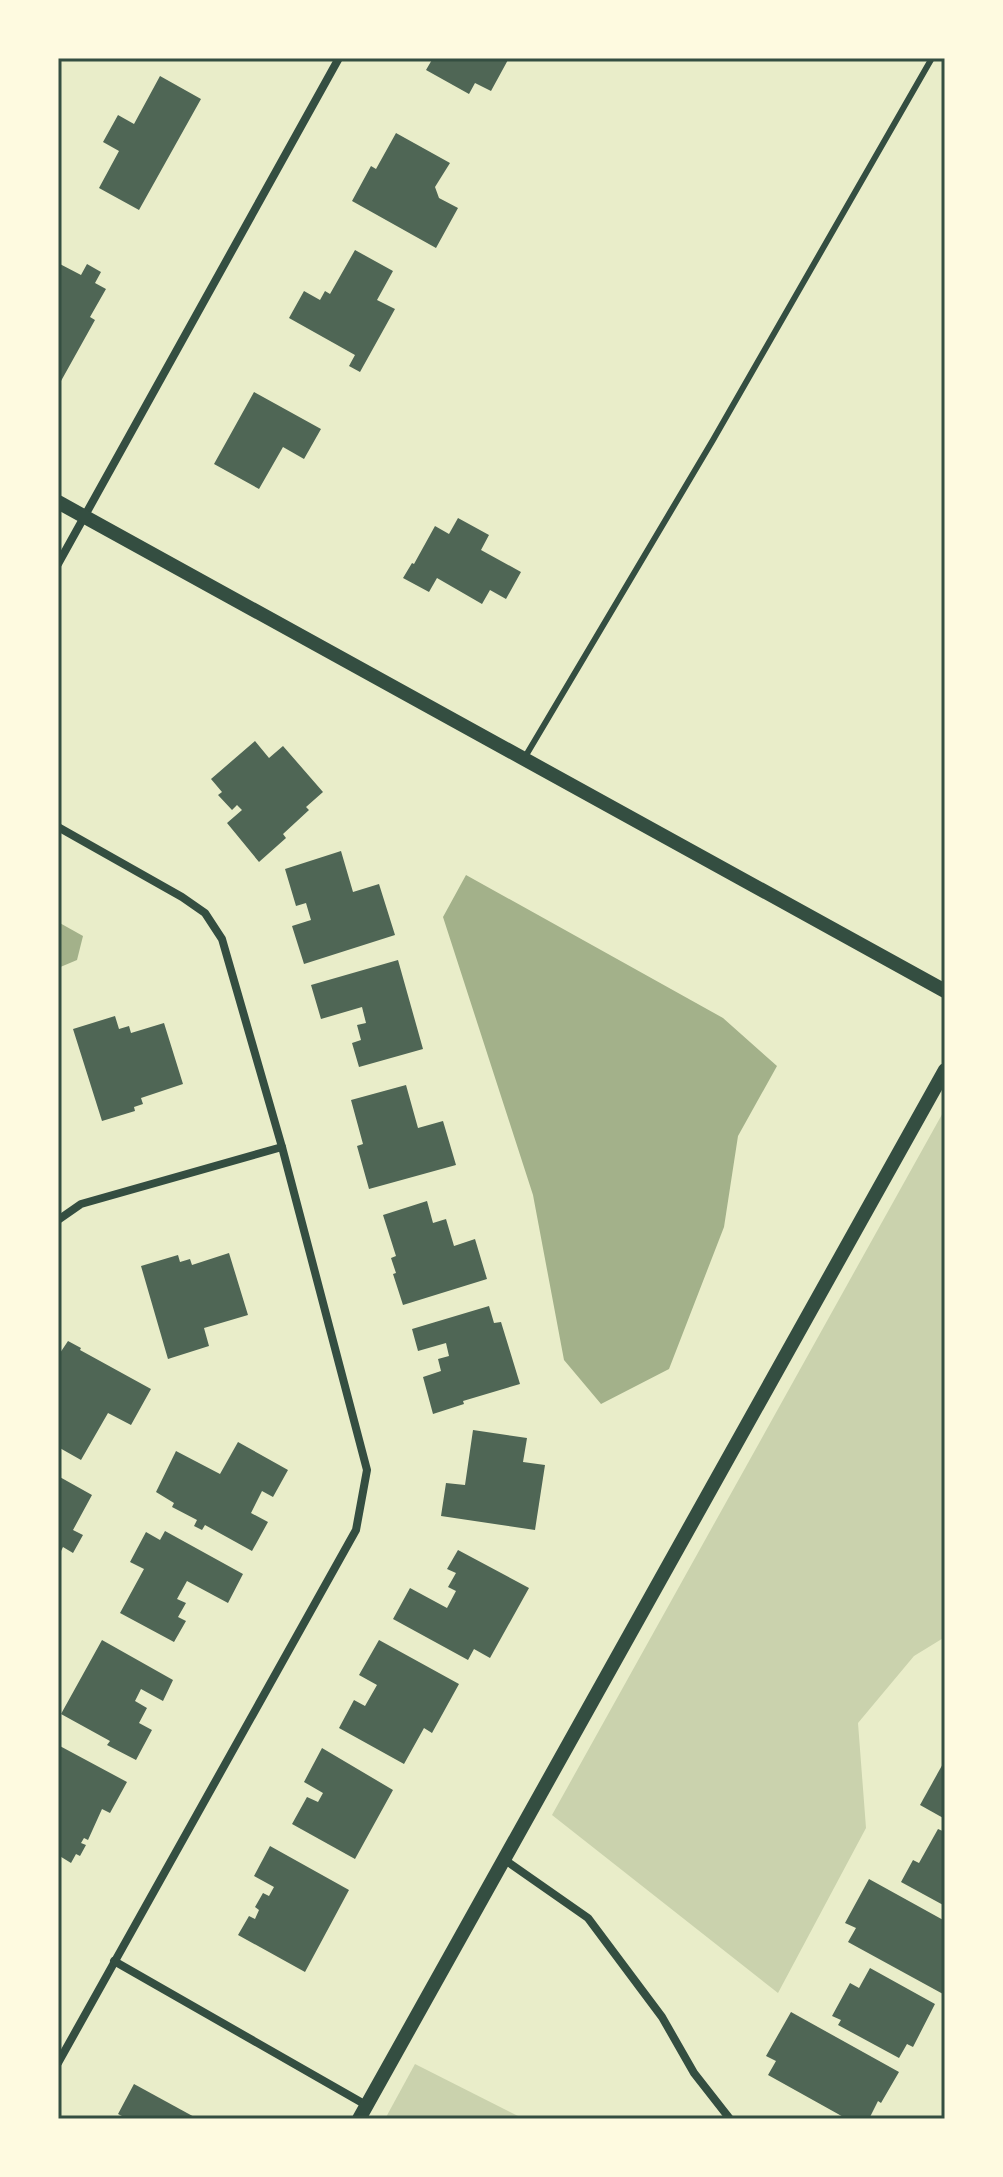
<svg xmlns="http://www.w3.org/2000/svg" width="1003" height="2177" viewBox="0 0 1003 2177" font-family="Ubuntu,sans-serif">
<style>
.green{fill:#cad2ad}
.water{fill:#a3b18a}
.building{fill:#4f6655}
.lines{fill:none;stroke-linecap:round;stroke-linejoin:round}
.service{stroke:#344e41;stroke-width:6}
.minor{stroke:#344e41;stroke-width:8}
.tertiary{stroke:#344e41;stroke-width:14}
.neatline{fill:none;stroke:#344e41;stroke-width:3}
</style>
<rect width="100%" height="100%" fill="#e9edc9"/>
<g class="green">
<polygon points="945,1109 945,1637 914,1656 858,1723 866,1828 778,1993 552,1815"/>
<polygon points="415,2064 524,2119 385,2119"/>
</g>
<g class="water">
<polygon points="466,875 723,1018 777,1066 738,1136 724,1227 669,1369 601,1404 564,1360 533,1195 443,917"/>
<polygon points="58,922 83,936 77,960 58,968"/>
</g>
<g class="building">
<polygon points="433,58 509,58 491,91 475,83 469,94 426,70"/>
<polygon points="160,76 201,99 139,210 99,188 119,151 103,142 118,115 134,124"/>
<polygon points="396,133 450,163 435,187 439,198 458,208 436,248 352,201 371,166 376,169"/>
<polygon points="355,250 393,271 377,300 395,309 360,372 349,366 355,355 289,318 304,291 320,300 325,291 330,294"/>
<polygon points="58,263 81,275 87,264 101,272 95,283 106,289 90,317 95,320 61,381 58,379"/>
<polygon points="254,392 321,429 304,459 283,447 259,489 214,464"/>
<polygon points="458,518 489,535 481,550 521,572 506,599 490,590 482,604 437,578 429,592 403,578 412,563 414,564 435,526 449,534"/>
<polygon points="255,741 269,758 283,746 323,792 306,807 309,810 283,834 286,838 259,862 227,823 242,810 237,805 232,810 218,795 222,792 211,779"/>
<polygon points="341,851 353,892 379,884 395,935 304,964 292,926 311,920 306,903 296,906 285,869"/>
<polygon points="398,960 423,1049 359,1067 352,1043 361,1040 357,1025 366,1023 362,1007 321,1019 311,985"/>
<polygon points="115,1016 119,1029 129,1026 131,1033 164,1023 183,1084 141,1098 143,1104 134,1107 135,1111 102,1121 73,1029"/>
<polygon points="406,1085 418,1128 443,1121 456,1165 369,1189 357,1146 363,1144 351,1100"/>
<polygon points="427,1201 433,1223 446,1219 454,1246 475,1239 487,1279 403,1305 393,1274 396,1273 391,1258 396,1256 383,1215"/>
<polygon points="229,1253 248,1315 204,1328 209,1346 168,1359 141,1266 178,1255 180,1262 190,1259 192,1265"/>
<polygon points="489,1306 494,1323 501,1322 520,1384 463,1401 464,1404 433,1414 423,1377 441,1371 438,1359 449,1356 446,1343 418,1351 412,1329"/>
<polygon points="68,1341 81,1348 80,1350 151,1389 131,1425 108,1413 81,1460 58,1447 58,1356"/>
<polygon points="473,1430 527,1438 523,1462 545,1465 535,1530 441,1516 446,1483 465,1485"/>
<polygon points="238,1442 288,1470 273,1497 262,1491 251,1513 268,1522 252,1551 205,1525 202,1530 194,1526 197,1520 172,1507 174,1503 156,1492 176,1451 220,1474"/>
<polygon points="58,1476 92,1495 73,1530 83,1535 73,1553 63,1547 58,1557"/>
<polygon points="165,1531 243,1574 228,1603 187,1581 177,1599 186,1603 178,1617 186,1621 174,1642 120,1613 144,1569 130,1562 146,1532 160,1540"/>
<polygon points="458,1550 529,1588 490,1658 474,1649 468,1660 393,1619 410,1588 447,1608 456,1591 448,1587 456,1573 447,1569"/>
<polygon points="102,1640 173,1680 163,1701 141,1689 135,1701 147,1708 139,1723 152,1730 136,1760 107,1745 110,1741 61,1714"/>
<polygon points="379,1640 459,1684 432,1733 424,1728 404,1764 339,1728 354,1700 365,1706 377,1685 359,1675"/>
<polygon points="58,1745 127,1782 110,1813 102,1809 88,1840 84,1838 81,1843 86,1845 80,1856 76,1854 71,1863 58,1855"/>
<polygon points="322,1748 393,1790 355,1859 292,1824 307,1797 318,1802 323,1793 304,1782"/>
<polygon points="945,1760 945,1819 920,1805"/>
<polygon points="938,1829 945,1832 945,1906 901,1882 913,1860 919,1863"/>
<polygon points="270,1846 349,1890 305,1972 238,1935 249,1916 255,1919 259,1910 255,1907 263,1893 269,1896 274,1887 254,1876"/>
<polygon points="869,1879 945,1921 943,1994 848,1942 856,1928 845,1923"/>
<polygon points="870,1968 935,2004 913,2047 907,2044 899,2058 838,2025 841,2020 832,2016 850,1983 859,1988"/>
<polygon points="791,2012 899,2072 881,2103 878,2101 869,2119 847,2119 768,2075 776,2061 766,2056"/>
<polygon points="134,2084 198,2119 128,2119 118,2114"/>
</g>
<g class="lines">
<polyline class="service" points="525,757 713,440 932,58"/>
<g class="minor">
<polyline points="58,564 339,58"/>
<polyline points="58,827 182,897 205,913 222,939 282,1147 367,1470 356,1530 58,2063"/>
<polyline points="58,1220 81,1204 282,1147"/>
<polyline points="505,1860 588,1918 662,2017 694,2073 730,2119"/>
<polyline points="114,1961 366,2105"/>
</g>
<g class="tertiary">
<polyline points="58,502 945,991"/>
<polyline points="359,2119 945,1070"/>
</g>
</g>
<rect width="1003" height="2177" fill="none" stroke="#fefae0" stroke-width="120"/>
<rect x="60" y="60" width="883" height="2057" class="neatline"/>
</svg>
